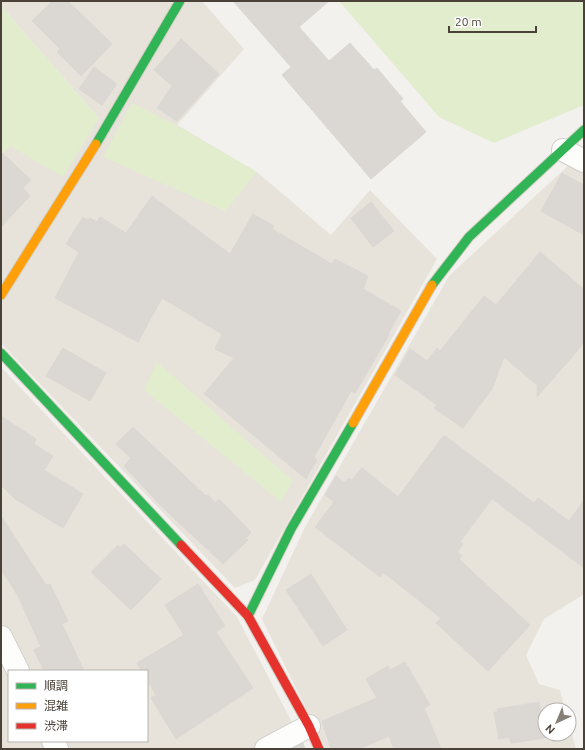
<svg xmlns="http://www.w3.org/2000/svg" width="585" height="750" viewBox="0 0 585 750" font-family="Ubuntu,'Noto Sans JP',sans-serif">
<style>
.residential{fill:#e7e3db;fill-rule:evenodd}
.green{fill:#e1edcd}
.building{fill:#dbd8d4;stroke:#dbd8d3}
.lines{fill:none;stroke-linecap:round;stroke-linejoin:round}
.street-casing{stroke:#d1cfcb;stroke-width:24}
.fast-casing{stroke:#d2cec4;stroke-width:11}
.slow-casing{stroke:#d2cec4;stroke-width:11}
.jam-casing{stroke:#d2cec4;stroke-width:11}
.street{stroke:#fdfdfc;stroke-width:22}
.fast{stroke:#30b455;stroke-width:9}
.slow{stroke:#ff9f0a;stroke-width:9}
.jam{stroke:#e5322d;stroke-width:9}
</style>
<rect width="100%" height="100%" fill="#f3f1ed"/>
<g class="residential">
<polygon points="1,1 202,1 244,49 177,125 257,172 331,235 370,190 437,259 255,580 235,588 1,343 1,155 10,146 99,118 1,6"/>
<polygon points="584,151 584,596 583,595 544,619 526,655 539,684 560,690 565,710 545,710 545,734 569,734 569,723 576,749 326,749 262,619 305,527 449,276"/>
<path d="M1,367L237,617L306,749H1ZM9,671H147V741H9Z"/>
</g>
<g class="green">
<polygon points="339,1 584,1 584,105 494,143 439,117"/>
<polygon points="1,6 99,118 63,177 10,146 1,155"/>
<polygon points="132,103 176,125 257,172 225,211 103,157"/>
<polygon points="157,362 293,481 281,502 144,390"/>
</g>
<g class="building">
<polygon points="52,1 68,1 112,44 81,76 57,52 60,49 32,21"/>
<polygon points="233,1 329,1 299,27 329,61 350,43 374,70 377,68 403,99 400,101 426,132 371,179 282,75 291,67"/>
<polygon points="181,39 219,74 177,121 157,108 172,86 154,70"/>
<polygon points="94,67 117,84 102,105 79,89"/>
<polygon points="1,152 31,180 23,188 30,196 1,227"/>
<polygon points="562,173 584,185 584,235 541,211"/>
<polygon points="152,196 230,254 253,214 274,226 272,229 332,264 335,259 368,276 363,289 401,311 388,334 389,335 355,393 351,391 314,457 317,460 306,479 204,394 234,358 215,349 222,334 162,298 138,342 55,298 79,252 66,244 83,217 88,220 90,218 97,222 100,217 126,233"/>
<polygon points="371,202 394,231 373,247 351,218"/>
<polygon points="540,252 584,289 584,343 537,397 537,385 504,357 492,389 463,428 434,408 437,405 395,375 410,349 427,361 437,348 440,351 484,296 496,305"/>
<polygon points="63,348 106,373 90,401 46,376"/>
<polygon points="1,416 36,439 34,444 53,456 44,470 83,494 63,528 15,499 1,485"/>
<polygon points="133,427 206,496 208,495 215,503 219,499 251,532 246,538 248,540 223,564 161,506 124,466 131,458 116,444"/>
<polygon points="444,435 534,503 538,498 569,521 584,500 584,568 492,499 460,542 463,544 457,552 462,556 459,559 530,625 488,671 436,623 441,618 383,572 380,577 315,527 334,502 325,495 336,476 345,483 349,478 352,480 362,468 398,497"/>
<polygon points="1,516 46,585 50,584 68,621 62,624 84,671 44,671 34,650 41,647 18,596 1,569"/>
<polygon points="124,544 161,579 131,610 91,572 118,545 120,548"/>
<polygon points="311,574 347,630 323,646 286,590"/>
<polygon points="198,584 225,626 216,632 253,688 176,739 151,698 156,695 147,680 147,671 142,671 137,663 184,635 165,605"/>
<polygon points="405,662 430,705 424,708 441,749 394,749 389,736 358,749 331,749 322,721 377,698 366,679 388,666 390,670"/>
<polygon points="539,702 545,738 511,743 509,737 499,739 494,712 498,712 497,709"/>
<polygon points="303,743 305,749 292,749"/>
</g>
<g class="lines">
<defs>
<g id="street">
<polyline points="563,150 584,161"/>
<polyline points="1,637 18,671"/>
<polyline points="53,741 57,749"/>
<polyline points="266,749 309,726"/>
</g>
<g id="fast">
<polyline points="96,144 180,1"/>
<polyline points="432,285 469,237 584,130"/>
<polyline points="1,353 181,545"/>
<polyline points="248,616 291,529 353,423"/>
</g>
<g id="slow">
<polyline points="1,295 96,144"/>
<polyline points="353,423 432,285"/>
</g>
<polyline id="jam" points="181,545 248,616 309,726 319,749"/>
</defs>
<use href="#street" class="street-casing"/>
<use href="#fast" class="fast-casing"/>
<use href="#slow" class="slow-casing"/>
<use href="#jam" class="jam-casing"/>
<use href="#street" class="street"/>
<use href="#fast" class="fast"/>
<use href="#slow" class="slow"/>
<use href="#jam" class="jam"/>
</g>
<rect width="585" height="750" fill="none" stroke="#4a4238" stroke-width="4"/>
<rect x="8" y="670" width="140" height="72" fill="#ffffff" stroke="#b7b3af"/>
<rect x="16" y="683" width="20" height="6" fill="#30b455" stroke="#b7b3af"/>
<text x="44" y="690" font-size="12" fill="#4a4238">順調</text>
<rect x="16" y="703" width="20" height="6" fill="#ff9f0a" stroke="#b7b3af"/>
<text x="44" y="710" font-size="12" fill="#4a4238">混雑</text>
<rect x="16" y="723" width="20" height="6" fill="#e5322d" stroke="#b7b3af"/>
<text x="44" y="730" font-size="12" fill="#4a4238">渋滞</text>
<g transform="translate(557 722) rotate(224)"><circle r="19" fill="#ffffff" stroke="#b7b3af"/>
<path d="M0-3L7 15L0 10L-7 15Z" fill="#857f77"/>
<text y="-6" font-size="11" font-weight="bold" text-anchor="middle" fill="#4a4238">N</text>
</g>
<path d="M449 26v6h87v-6" fill="none" stroke="#4a4238" stroke-width="2"/>
<text x="455" y="26" font-size="12" fill="#4a4238" stroke="#ffffff" stroke-width="3" paint-order="stroke">20 m</text>
</svg>
